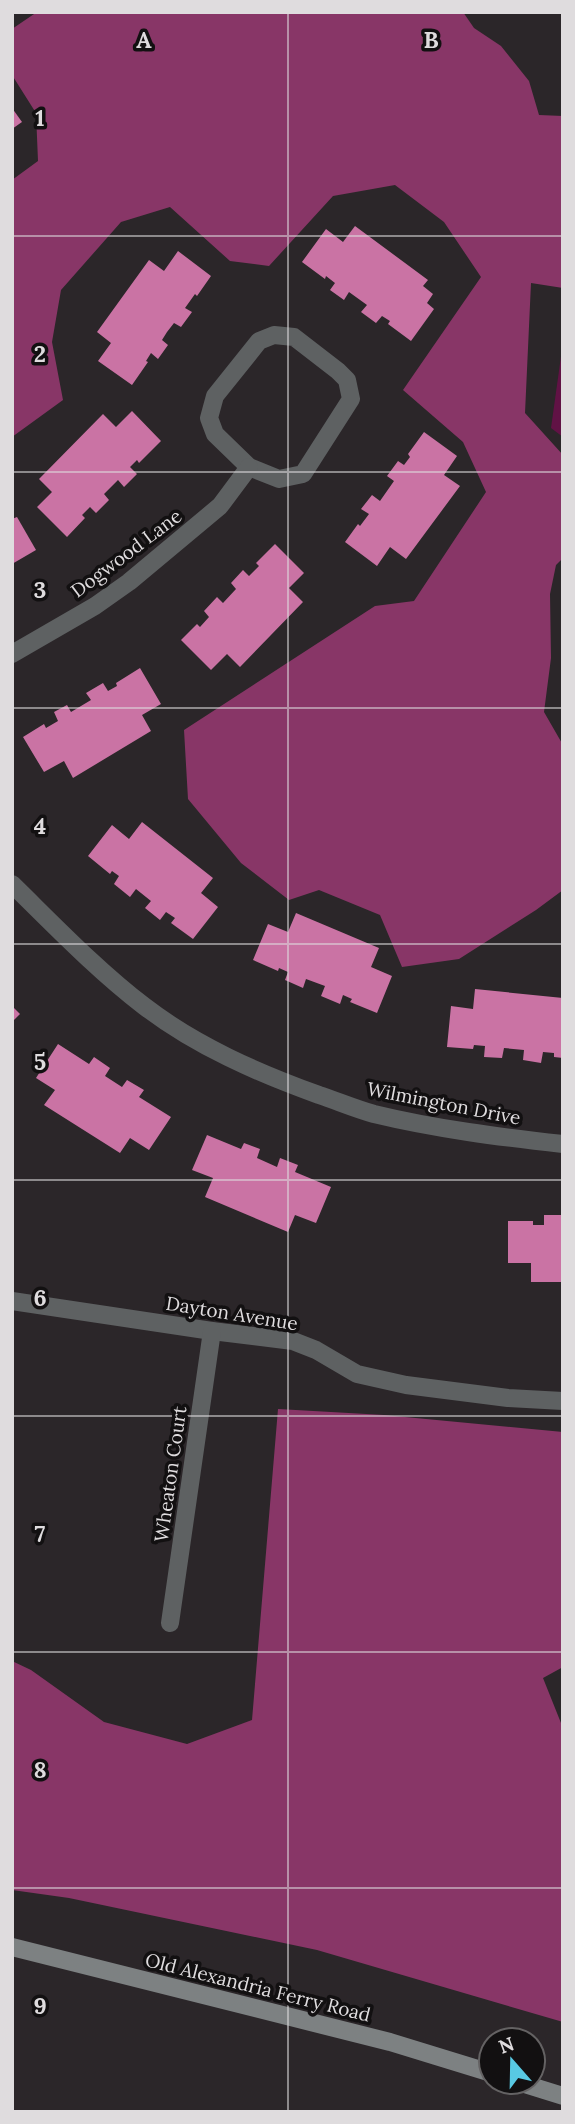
<svg xmlns="http://www.w3.org/2000/svg" width="575" height="2124" viewBox="0 0 575 2124" font-family="Lora,serif">
<style>
.green{fill:#611245}
.forest{fill:#883667}
.building{fill:#ca73a4}
.lines{fill:none;stroke-linecap:round;stroke-linejoin:round}
.street{stroke:#5e6162;stroke-width:18}
.secondary{stroke:#7d8182;stroke-width:18}
.grid{fill:none;stroke:#dfdcde;stroke-width:2;stroke-opacity:0.55}
.labels{text-anchor:middle;stroke-width:7;stroke-linejoin:round;paint-order:stroke}
.street-label{font-size:19px;fill:#dfdcde;stroke:#121011}
.grid-label{font-size:23px;text-anchor:middle;font-weight:bold;fill:#dfdcde;stroke:#121011;stroke-width:7;stroke-linejoin:round;paint-order:stroke}
</style>
<rect width="100%" height="100%" fill="#2b2629"/>
<polygon class="green" points="563,342 563,437 551,428"/>
<g class="forest">
<polygon points="37,12 463,12 474,28 501,46 529,81 539,115 563,116 563,288 531,283 525,413 563,455 563,558 556,565 550,594 551,658 544,712 563,745 563,890 536,910 459,959 402,967 380,915 319,890 289,900 241,863 188,799 184,730 375,606 414,601 486,492 463,442 403,390 481,277 444,222 395,185 333,196 269,266 230,261 170,207 121,222 61,290 52,342 63,400 12,437 12,180 38,161 36,113 12,75 12,29"/>
<polygon points="278,1409 384,1415 563,1432 563,1667 543,1678 563,1728 563,2022 317,1950 69,1898 12,1890 12,1661 31,1670 104,1722 187,1744 252,1720"/>
</g>
<g class="building">
<polygon points="12,108 22,122 12,129"/>
<polygon points="355,226 428,280 423,286 433,294 427,303 434,309 411,341 388,324 390,321 382,316 376,323 361,312 367,305 349,292 344,300 330,290 335,283 326,276 325,279 302,262 326,229 343,242"/>
<polygon points="178,251 211,276 197,296 195,294 185,308 192,312 181,327 174,323 167,332 162,340 168,345 158,359 151,353 146,361 148,362 132,385 98,361 111,343 97,332 149,260 164,271"/>
<polygon points="132,411 161,441 139,463 137,460 130,467 137,474 124,487 118,480 104,494 109,500 96,513 90,507 82,515 85,518 67,537 37,507 52,492 39,479 103,414 116,427"/>
<polygon points="424,432 457,456 444,475 460,486 406,559 390,547 377,566 345,542 358,524 360,526 369,514 361,509 372,495 380,501 394,481 387,476 398,461 404,465 410,457 408,454"/>
<polygon points="17,517 36,550 12,564 12,519"/>
<polygon points="275,544 304,573 289,588 303,602 240,667 227,654 211,670 181,640 197,624 200,627 209,617 204,611 217,597 223,603 236,589 231,583 243,570 249,576 259,566 256,563"/>
<polygon points="140,668 161,704 142,715 151,731 73,778 64,761 44,772 23,737 44,724 46,728 58,721 54,712 67,705 71,712 91,700 86,693 103,683 108,691 117,686 116,683"/>
<polygon points="142,822 213,878 201,893 218,907 193,939 171,923 175,918 166,912 160,920 145,908 151,901 136,889 130,897 114,884 119,876 112,871 110,874 88,856 112,825 129,839"/>
<polygon points="296,913 379,948 371,967 392,976 377,1013 350,1002 352,999 343,995 340,1004 321,996 325,986 306,979 303,988 285,980 288,972 279,968 278,971 253,960 268,924 288,932"/>
<polygon points="475,989 563,998 563,1058 554,1057 554,1053 543,1052 541,1063 523,1060 524,1050 504,1048 502,1058 484,1057 485,1046 474,1045 473,1049 447,1047 451,1006 473,1009"/>
<polygon points="12,1006 20,1014 12,1022"/>
<polygon points="58,1044 89,1064 94,1057 110,1068 105,1076 122,1087 127,1080 144,1090 139,1097 171,1117 149,1150 130,1138 120,1153 44,1105 55,1090 36,1078"/>
<polygon points="207,1135 241,1149 244,1143 260,1149 257,1158 277,1167 280,1158 298,1165 295,1172 331,1187 316,1223 295,1215 288,1232 205,1197 213,1178 192,1170"/>
<polygon points="544,1215 563,1215 563,1282 531,1282 531,1263 508,1263 508,1221 533,1221 533,1225 544,1225"/>
</g>
<g class="lines">
<g class="street">
<polygon points="274,335 294,337 338,371 347,380 351,399 303,474 279,479 249,467 215,434 209,418 215,396 259,341"/>
<polyline points="12,654 95,606 129,582 220,506 249,467"/>
<path d="M12,884C55,926 97,970 144,1006C196,1046 258,1073 319,1095C337,1101 356,1109 374,1114C436,1129 500,1137 563,1144"/>
<polyline points="12,1301 212,1331 293,1341 316,1350 357,1374 406,1385 508,1398 563,1401"/>
<polyline points="170,1623 212,1331"/>
</g>
<g class="secondary">
<polyline points="12,1947 390,2042 491,2073"/>
<polyline points="518,2082 563,2096"/>
</g>
</g>
<path class="grid" d="M288,12V2112M12,236H563M12,472H563M12,708H563M12,944H563M12,1180H563M12,1416H563M12,1652H563M12,1888H563"/>
<g class="labels">
<g class="street-label">
<text transform="translate(126 553) rotate(-37)" y="7">Dogwood Lane</text>
<text transform="translate(444 1103) rotate(11)" y="7">Wilmington Drive</text>
<text transform="translate(232 1313) rotate(9)" y="7">Dayton Avenue</text>
<text transform="translate(170 1474) rotate(-82)" y="7">Wheaton Court</text>
<text transform="translate(258 1987) rotate(14)" y="7">Old Alexandria Ferry Road</text>
</g>
</g>
<g class="grid-label">
<text x="144" y="48">A</text>
<text x="431" y="48">B</text>
<text x="40" y="126">1</text>
<text x="40" y="362">2</text>
<text x="40" y="598">3</text>
<text x="40" y="834">4</text>
<text x="40" y="1070">5</text>
<text x="40" y="1306">6</text>
<text x="40" y="1542">7</text>
<text x="40" y="1778">8</text>
<text x="40" y="2014">9</text>
</g>
<rect width="575" height="2124" fill="none" stroke="#dfdcde" stroke-width="28"/>
<g transform="translate(512 2061) rotate(340)"><circle r="33" fill="#121011" stroke="#646263" stroke-width="2"/>
<path d="M0-5L12 26L0 18L-12 26Z" fill="#58c9e3"/>
<text y="-10" font-size="19" font-weight="bold" text-anchor="middle" fill="#dfdcde">N</text>
</g>
</svg>
